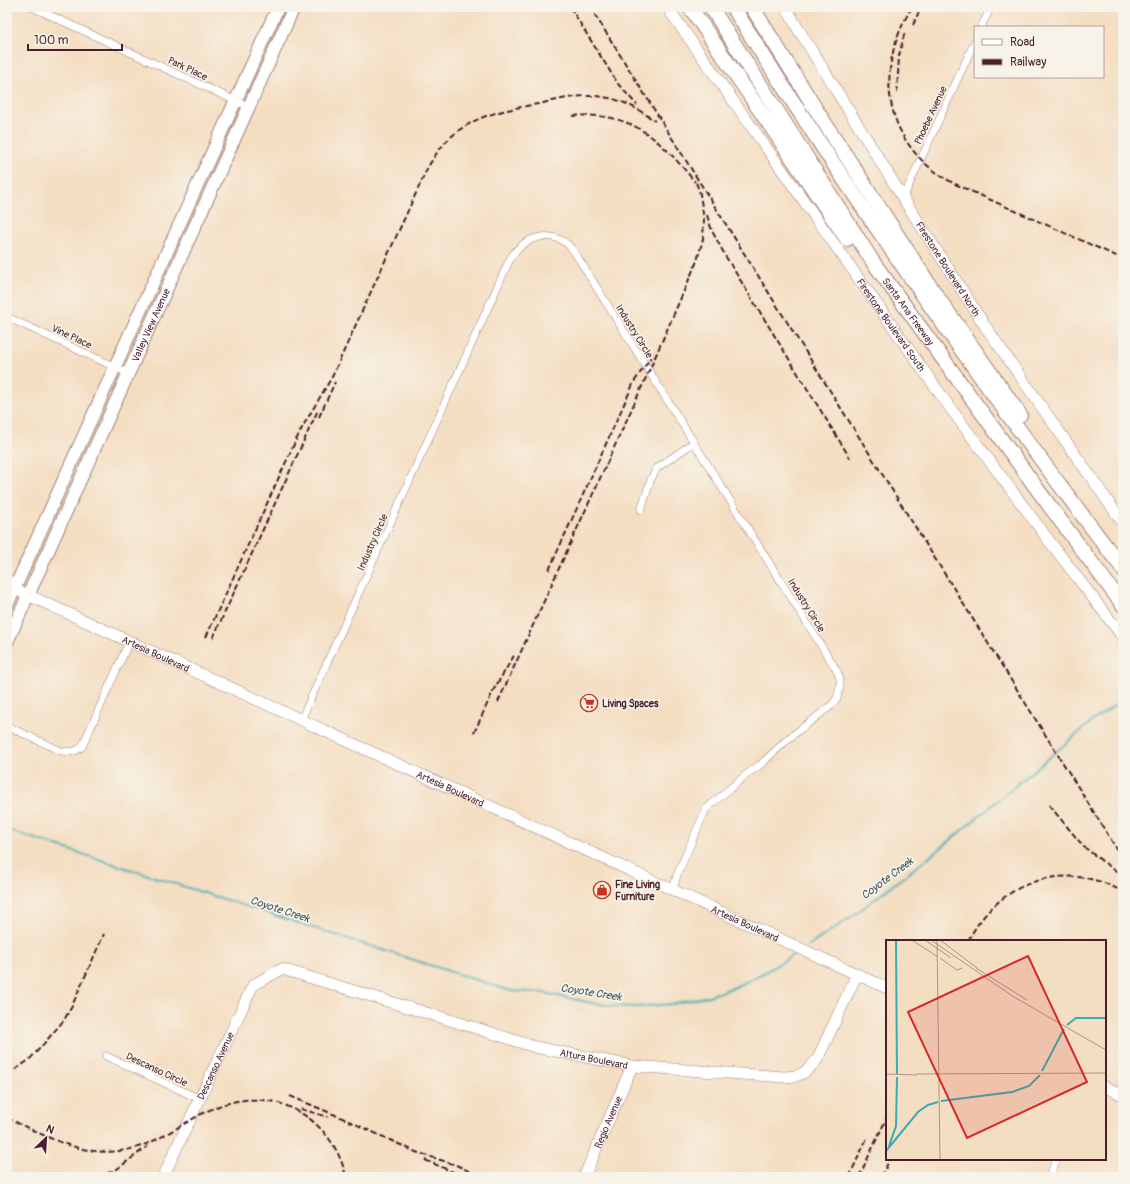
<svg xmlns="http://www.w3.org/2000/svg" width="1130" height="1184" viewBox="0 0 1130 1184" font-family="Pangolin,sans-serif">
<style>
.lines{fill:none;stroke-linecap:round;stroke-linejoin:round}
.stream{stroke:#39abb4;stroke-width:2}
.street-casing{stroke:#9f7e76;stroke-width:8}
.secondary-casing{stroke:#9f7e76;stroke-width:12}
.primary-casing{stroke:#9f7e76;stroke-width:14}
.highway-casing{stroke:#9f7e76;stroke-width:16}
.street{stroke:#fff;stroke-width:7}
.secondary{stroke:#fff;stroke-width:11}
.primary{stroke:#fff;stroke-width:12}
.highway{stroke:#fff;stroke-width:14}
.rail{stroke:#4a1f2b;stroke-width:2;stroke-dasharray:6 3;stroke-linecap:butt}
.labels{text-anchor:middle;stroke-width:3.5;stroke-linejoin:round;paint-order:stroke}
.street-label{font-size:10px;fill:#4a1f2b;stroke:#f7f3e8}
.poi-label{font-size:10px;font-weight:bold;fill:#4a1f2b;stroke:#f7f3e8;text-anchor:start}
.water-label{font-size:11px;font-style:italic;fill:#435762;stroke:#f7f3e8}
.inset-river{fill:none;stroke:#39abb4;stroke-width:2}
.inset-road{fill:none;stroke:#b09286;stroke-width:1}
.view{fill:#d62828;fill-opacity:0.15;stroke:#d62828;stroke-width:2}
.inset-edge{fill:none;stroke:#4a1f2b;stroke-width:2}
</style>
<rect width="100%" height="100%" fill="#f7f3e8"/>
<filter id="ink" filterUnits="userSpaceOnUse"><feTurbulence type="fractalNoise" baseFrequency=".025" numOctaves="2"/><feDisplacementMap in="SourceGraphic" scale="8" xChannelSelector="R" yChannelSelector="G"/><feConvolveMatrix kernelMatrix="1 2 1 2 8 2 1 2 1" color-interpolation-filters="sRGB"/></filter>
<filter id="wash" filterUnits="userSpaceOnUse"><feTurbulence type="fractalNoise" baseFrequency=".012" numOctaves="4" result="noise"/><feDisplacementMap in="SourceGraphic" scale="16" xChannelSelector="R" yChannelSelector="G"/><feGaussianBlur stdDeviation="0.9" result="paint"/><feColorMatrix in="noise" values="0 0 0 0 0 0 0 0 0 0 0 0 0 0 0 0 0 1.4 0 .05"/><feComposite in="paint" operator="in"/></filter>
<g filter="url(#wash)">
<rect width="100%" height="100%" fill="#f4dec2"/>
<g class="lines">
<g class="stream">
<polyline points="7,830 511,991 544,993 592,1003 613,1006 636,1007 672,1004 709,996 735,987 767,971 798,952"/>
<polyline points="807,947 854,915 941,848 1095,719 1123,700"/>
</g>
</g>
</g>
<g filter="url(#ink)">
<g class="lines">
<defs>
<g id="street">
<polyline points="32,7 249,107"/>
<polyline points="981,27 991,7"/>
<polyline points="903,198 975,41"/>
<polyline points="7,317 128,373"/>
<polyline points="641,510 651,479 657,468 693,443"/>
<path d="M301,720L510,259C524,234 558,227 575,253L837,671L840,679V687L837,698L832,705L789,738L760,765L747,774L706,809L677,875L673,890"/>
<polyline points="7,726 61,751 73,752 82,747 129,642"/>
<polyline points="106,1056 200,1099"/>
<polyline points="1049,1177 1057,1159"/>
</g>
<g id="secondary">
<path id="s1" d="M667,7L948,405L1053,546L1123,637"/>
<path id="s2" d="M786,7L797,27L903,198L985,326L1123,523"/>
<path id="s3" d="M7,579L14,589L28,595L887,988"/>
<polyline points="1105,1087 1123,1095"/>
<path id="s4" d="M163,1177L253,985L282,969L476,1028L535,1047L632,1066L784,1077L796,1076L805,1072L817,1060L857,974"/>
<path id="s5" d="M584,1177L632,1066"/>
</g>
<g id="primary">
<polyline points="7,605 278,7"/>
<path id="s6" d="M7,642L294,7"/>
</g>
<g id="highway">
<polyline points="690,7 847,239"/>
<path id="s7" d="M711,7L873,262L1043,497L1123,605"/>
<path d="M733,7C853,201 985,388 1123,569"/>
<polyline points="752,7 815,108 934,292 1020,415"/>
</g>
</defs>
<use href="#street" class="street-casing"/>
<use href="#secondary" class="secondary-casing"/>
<use href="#primary" class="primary-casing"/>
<use href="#highway" class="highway-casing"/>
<use href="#street" class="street"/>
<use href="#secondary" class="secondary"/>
<use href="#primary" class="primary"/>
<use href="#highway" class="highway"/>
<g class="rail">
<polyline points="570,7 618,84 637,105"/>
<polyline points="590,7 1123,859"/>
<path d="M912,7C872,73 884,147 955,184L1123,259"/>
<polyline points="913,25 921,7"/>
<polyline points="897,93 899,56 905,31"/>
<path d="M573,116C632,111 660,139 695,182"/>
<polyline points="707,215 712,231 726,257 850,458"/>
<polyline points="319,417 335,382"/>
<polyline points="549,570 634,382 651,357"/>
<path d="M206,637L296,440L303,426L332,377L427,169C454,118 492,112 543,103C565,98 587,93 609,98C627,102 641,111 655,121"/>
<polyline points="213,638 318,410"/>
<polyline points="498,702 649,371 697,261 703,239 704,220 700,194 696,182"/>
<polyline points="474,733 494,689 515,654"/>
<polyline points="1049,805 1084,847 1102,861 1123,876"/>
<path d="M968,941C997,882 1065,858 1123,892"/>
<polyline points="7,1074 16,1069 29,1060 41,1047 64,1020 71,1008 104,934"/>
<polyline points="290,1096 340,1117 416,1152 456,1165 482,1177"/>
<polyline points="301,1109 328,1117"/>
<path d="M7,1118C42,1134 79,1156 119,1151C173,1145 202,1095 262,1100C278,1101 294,1108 307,1117C327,1131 341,1153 346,1177"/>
<polyline points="425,1160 465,1177"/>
<polyline points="17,1174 24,1177"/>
<polyline points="99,1177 117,1169 148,1146"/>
<polyline points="426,1177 437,1176 456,1177"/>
<polyline points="849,1177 868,1136"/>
<polyline points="859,1177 887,1117"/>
<polyline points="881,1177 890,1159"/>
</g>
</g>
</g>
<defs>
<symbol id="supermarket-ring" viewBox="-11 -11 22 22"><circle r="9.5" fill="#f7f3e8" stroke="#c8321e" stroke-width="1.5"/><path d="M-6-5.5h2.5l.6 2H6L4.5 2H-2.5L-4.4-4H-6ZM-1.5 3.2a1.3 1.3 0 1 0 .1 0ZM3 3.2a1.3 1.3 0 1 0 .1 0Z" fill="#c8321e"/></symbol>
<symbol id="shop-ring" viewBox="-11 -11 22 22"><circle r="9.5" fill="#f7f3e8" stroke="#c8321e" stroke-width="1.5"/><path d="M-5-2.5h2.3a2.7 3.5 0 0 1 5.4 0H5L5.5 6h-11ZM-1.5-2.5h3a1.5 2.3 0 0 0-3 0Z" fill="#c8321e"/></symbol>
</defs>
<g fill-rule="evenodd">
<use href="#supermarket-ring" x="579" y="693" width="20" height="20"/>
<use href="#shop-ring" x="592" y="880" width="20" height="20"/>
</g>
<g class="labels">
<g class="street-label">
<text transform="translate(188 68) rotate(25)" y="4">Park Place</text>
<text transform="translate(930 115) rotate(-65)" y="4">Phoebe Avenue</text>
<text dy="4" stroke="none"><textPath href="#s2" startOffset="308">Firestone Boulevard North</textPath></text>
<text dy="4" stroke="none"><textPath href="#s7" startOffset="363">Santa Ana Freeway</textPath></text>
<text dy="4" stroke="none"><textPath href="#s6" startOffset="348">Valley View Avenue</textPath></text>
<text dy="4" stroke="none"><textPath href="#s1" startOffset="389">Firestone Boulevard South</textPath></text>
<text transform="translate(635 331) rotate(58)" y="4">Industry Circle</text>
<text transform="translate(72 336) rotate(25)" y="4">Vine Place</text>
<text transform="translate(372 542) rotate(-66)" y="4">Industry Circle</text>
<text transform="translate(807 605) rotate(58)" y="4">Industry Circle</text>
<text dy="4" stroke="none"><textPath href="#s3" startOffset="168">Artesia Boulevard</textPath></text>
<text dy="4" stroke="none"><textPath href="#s3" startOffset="492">Artesia Boulevard</textPath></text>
<text dy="4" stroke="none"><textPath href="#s3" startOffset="816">Artesia Boulevard</textPath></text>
<text dy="4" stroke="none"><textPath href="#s4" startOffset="570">Altura Boulevard</textPath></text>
<text dy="4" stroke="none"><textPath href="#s4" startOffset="123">Descanso Avenue</textPath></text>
<text transform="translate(157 1069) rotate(25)" y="4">Descanso Circle</text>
<text dy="4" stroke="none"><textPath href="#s5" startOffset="60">Regio Avenue</textPath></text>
</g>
<g class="poi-label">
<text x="602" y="707">Living Spaces</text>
<text x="615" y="888">Fine Living<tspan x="615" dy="12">Furniture</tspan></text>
</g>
<g class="water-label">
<text transform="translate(887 878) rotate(-37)" y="4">Coyote Creek</text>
<text transform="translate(280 909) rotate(18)" y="4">Coyote Creek</text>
<text transform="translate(591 992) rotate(9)" y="4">Coyote Creek</text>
</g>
</g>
<g transform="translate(886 940)">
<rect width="220" height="220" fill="#f4dec2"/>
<path class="inset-river" d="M10,0L11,134M181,85L190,78H220M156,131L178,89M55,161L126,152L143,146L154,135M3,206L10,186L11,137M0,211L32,172L42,165L52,162"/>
<path class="inset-road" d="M26,0L52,17M39,0L65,18M45,0L128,57L220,110M51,0L54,220M54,0L91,28M54,18L71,30L76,28M90,28L141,60M0,134L31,135M30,134L220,133"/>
<path class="view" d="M142,16L201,142L81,198L22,72Z"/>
<rect width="220" height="220" class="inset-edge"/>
</g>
<rect width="1130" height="1184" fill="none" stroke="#f7f3e8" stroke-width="24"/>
<rect x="974" y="26" width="130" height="52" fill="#f7f3e8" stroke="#b29e9c"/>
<rect x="982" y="39" width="20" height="6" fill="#ffffff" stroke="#b29e9c"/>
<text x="1010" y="46" font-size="12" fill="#4a1f2b">Road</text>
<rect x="982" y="59" width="20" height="6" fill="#4a1f2b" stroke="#b29e9c"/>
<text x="1010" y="66" font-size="12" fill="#4a1f2b">Railway</text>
<g transform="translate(46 1138) rotate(25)" stroke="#f7f3e8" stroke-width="3" paint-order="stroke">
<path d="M0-3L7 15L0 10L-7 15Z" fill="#4a1f2b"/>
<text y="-6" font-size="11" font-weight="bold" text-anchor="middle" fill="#4a1f2b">N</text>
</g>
<path d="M28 44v6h94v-6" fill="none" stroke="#4a1f2b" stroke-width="2"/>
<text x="34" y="44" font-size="12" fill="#4a1f2b" stroke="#f7f3e8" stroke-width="3" paint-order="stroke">100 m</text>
</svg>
